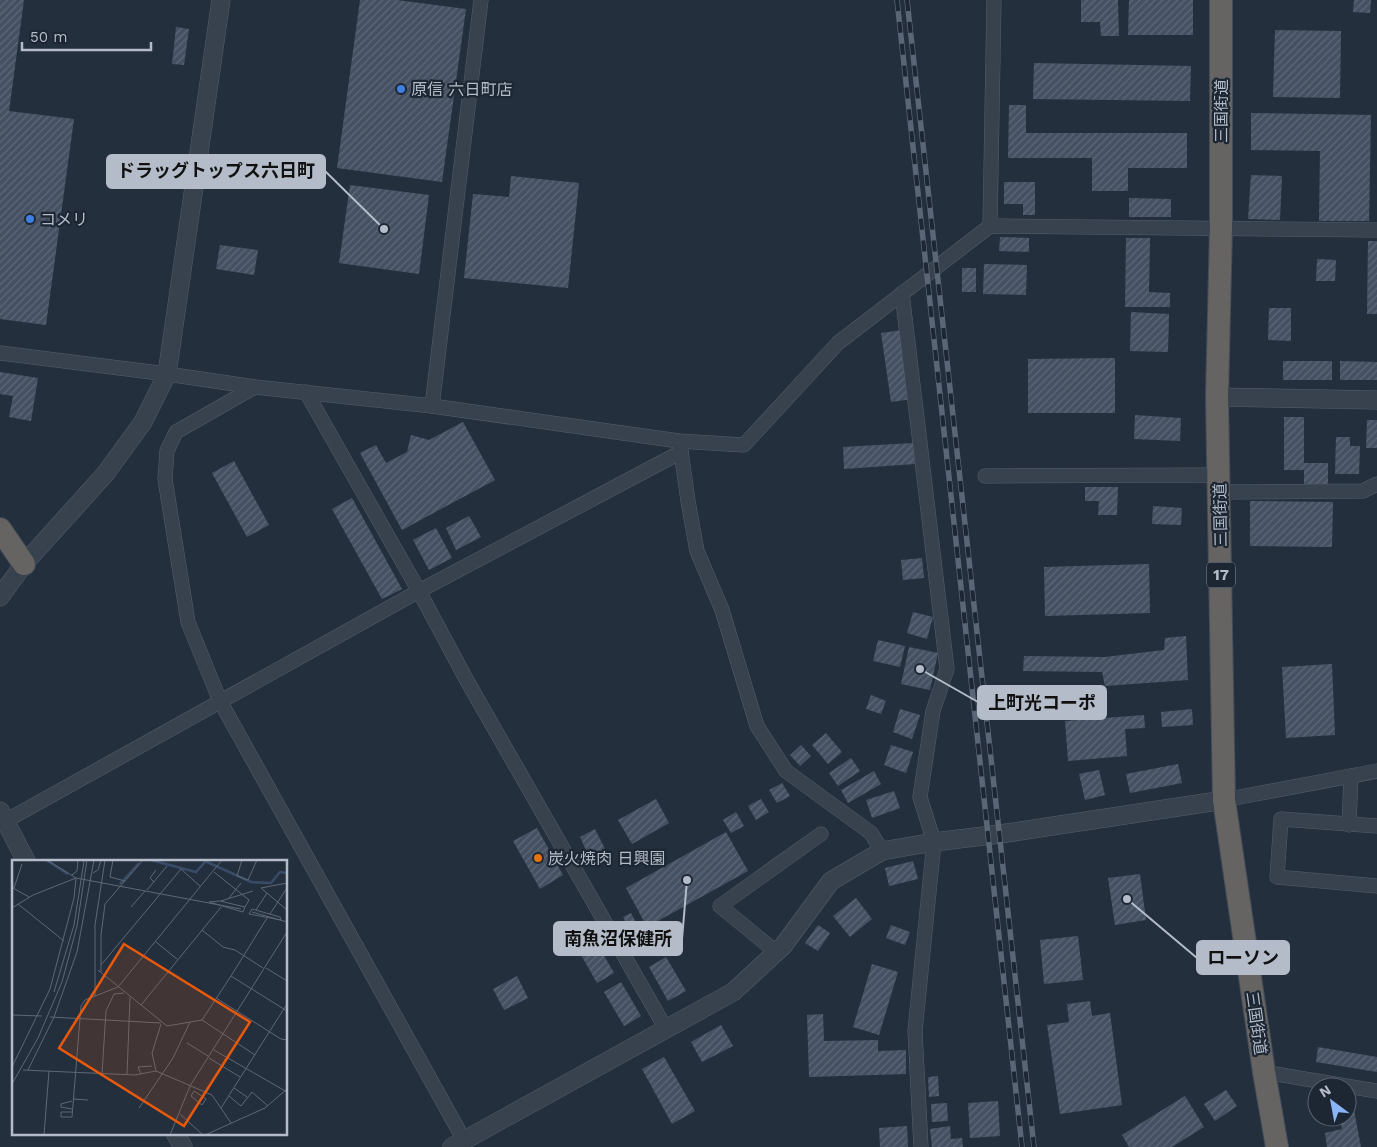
<svg xmlns="http://www.w3.org/2000/svg" width="1377" height="1147" viewBox="0 0 1377 1147" font-family="'Work Sans','Noto Sans JP',sans-serif">
<style>
.building{fill:url(#building-hatch)}
.lines{fill:none;stroke-linecap:round;stroke-linejoin:round}
.minor-casing{stroke:#565f6c;stroke-width:15}
.tertiary-casing{stroke:#565f6c;stroke-width:19}
.trunk-casing{stroke:#434c59;stroke-width:24}
.minor{stroke:#38414e;stroke-width:14}
.tertiary{stroke:#38414e;stroke-width:18}
.trunk{stroke:#656462;stroke-width:22}
.rail-casing{stroke:#5a6575;stroke-width:5.5}
.rail{stroke:#1d2633;stroke-width:4;stroke-dasharray:11;stroke-linecap:butt}
.shop-dot{fill:#3f7fe0;stroke:#1d2633;stroke-width:2}
.food-dot{fill:#e8710a;stroke:#1d2633;stroke-width:2}
.labels{text-anchor:middle;stroke-width:4.5;stroke-linejoin:round;paint-order:stroke}
.shield{fill:#1d2633;stroke:#878f9c;stroke-width:1}
.shield-label{font-size:15px;font-weight:bold;fill:#b4bcc9}
.poi-label{font-size:16px;fill:#b4bcc9;stroke:#1d2633;text-anchor:start}
.street-label{font-size:16px;fill:#b4bcc9;stroke:#1d2633}
.inset-river{fill:none;stroke:#394c67;stroke-width:2.5}
.inset-road{fill:none;stroke:#5e6776;stroke-width:1}
.view{fill:#e8590c;fill-opacity:0.15;stroke:#e8590c;stroke-width:2.5}
.inset-edge{fill:none;stroke:#b4bcc9;stroke-width:2.5}
.leader{fill:none;stroke:#b4bcc9;stroke-width:2}
.callout-dot{fill:#b4bcc9;stroke:#1d2633;stroke-width:2}
.callout{fill:#b4bcc9;stroke:#b4bcc9;stroke-width:2}
.callout-label{font-size:18px;text-anchor:middle;font-weight:bold;fill:#111}
</style>
<defs>
<pattern id="building-hatch" width="6" height="6" patternUnits="userSpaceOnUse" patternTransform="scale(1.25)"><rect width="6" height="6" fill="#455162"/><path d="M-1 1l2-2M0 6l6-6M5 7l2-2" fill="none" stroke="#5d6877"/></pattern>
</defs>
<rect width="100%" height="100%" fill="#242f3e"/>
<g class="building">
<polygon points="0,0 24,0 9,111 74,119 46,325 0,319"/>
<polygon points="360,0 397,0 466,9 442,182 337,168"/>
<polygon points="1081,0 1118,0 1119,36 1101,36 1100,22 1081,22"/>
<polygon points="1129,0 1193,0 1193,35 1128,35"/>
<polygon points="1354,0 1371,0 1370,13 1353,12"/>
<polygon points="176,27 189,29 184,65 172,64"/>
<polygon points="1275,30 1341,31 1340,98 1273,97"/>
<polygon points="1034,63 1191,66 1190,101 1033,99"/>
<polygon points="1009,105 1026,105 1026,133 1187,133 1187,168 1128,168 1128,191 1092,191 1092,158 1008,158"/>
<polygon points="1251,113 1371,115 1369,221 1319,221 1320,151 1251,150"/>
<polygon points="1251,175 1282,176 1280,220 1248,219"/>
<polygon points="511,176 579,183 568,288 464,278 473,194 509,197"/>
<polygon points="1004,182 1035,182 1035,215 1023,215 1023,204 1004,204"/>
<polygon points="350,185 429,195 419,274 339,263"/>
<polygon points="1129,198 1171,199 1171,217 1129,217"/>
<polygon points="1000,237 1029,238 1029,252 999,251"/>
<polygon points="1126,238 1150,238 1149,292 1170,293 1170,307 1125,307"/>
<polygon points="1368,241 1377,241 1377,314 1367,314"/>
<polygon points="220,245 258,250 254,275 216,269"/>
<polygon points="1317,259 1336,260 1335,281 1316,281"/>
<polygon points="984,264 1027,265 1026,295 983,294"/>
<rect x="962" y="268" width="14" height="24"/>
<polygon points="1269,308 1291,308 1291,341 1268,340"/>
<polygon points="1131,312 1169,314 1168,352 1130,351"/>
<polygon points="903,330 913,399 891,402 881,333"/>
<polygon points="1115,358 1115,413 1028,413 1028,359"/>
<rect x="1283" y="361" width="49" height="19"/>
<polygon points="1340,361 1377,362 1377,380 1340,380"/>
<polygon points="0,372 38,378 31,421 9,417 13,396 0,394"/>
<polygon points="1135,415 1181,418 1180,441 1134,439"/>
<polygon points="1284,417 1304,417 1304,463 1328,463 1328,486 1304,486 1304,470 1284,470"/>
<polygon points="1367,420 1377,420 1377,448 1366,448"/>
<polygon points="463,422 495,480 402,530 360,453 376,445 386,463 407,452 411,435 429,440"/>
<polygon points="1336,437 1350,437 1350,446 1360,446 1359,474 1335,474"/>
<polygon points="913,443 915,464 844,469 843,447"/>
<polygon points="234,461 269,525 247,537 212,473"/>
<polygon points="1085,487 1118,487 1117,515 1098,515 1099,501 1085,501"/>
<polygon points="352,498 402,589 382,599 332,509"/>
<polygon points="1250,501 1333,502 1332,547 1250,546"/>
<polygon points="1153,506 1182,508 1181,525 1152,524"/>
<polygon points="469,516 481,537 456,550 446,528"/>
<polygon points="436,528 452,558 429,570 413,540"/>
<polygon points="922,558 924,578 903,580 901,560"/>
<polygon points="1149,564 1150,613 1045,616 1044,567"/>
<polygon points="913,612 933,617 927,639 907,633"/>
<polygon points="1186,636 1188,680 1105,686 1102,672 1023,671 1024,656 1105,657 1164,650 1165,638"/>
<polygon points="878,640 905,646 900,667 873,661"/>
<polygon points="909,647 938,653 930,690 901,684"/>
<polygon points="1332,664 1335,735 1286,738 1282,667"/>
<polygon points="871,695 886,701 881,714 866,709"/>
<polygon points="900,709 920,715 912,739 893,732"/>
<polygon points="1192,709 1193,725 1162,727 1161,712"/>
<polygon points="1144,715 1145,728 1125,729 1127,756 1068,761 1065,721"/>
<polygon points="826,733 842,752 828,764 812,745"/>
<polygon points="801,745 811,756 800,766 790,755"/>
<polygon points="891,745 913,752 906,773 884,765"/>
<polygon points="851,758 860,771 838,786 829,773"/>
<polygon points="1178,764 1182,783 1130,793 1126,774"/>
<polygon points="1099,770 1105,795 1085,800 1079,774"/>
<polygon points="874,771 881,784 848,803 841,790"/>
<polygon points="782,783 790,796 777,803 769,790"/>
<polygon points="894,791 900,808 872,818 866,800"/>
<polygon points="656,799 669,823 632,844 618,820"/>
<polygon points="761,799 769,812 756,820 748,806"/>
<polygon points="736,812 744,826 731,833 723,820"/>
<polygon points="537,828 563,875 540,889 513,841"/>
<polygon points="595,829 606,851 590,859 580,837"/>
<polygon points="726,832 748,871 647,927 626,888"/>
<polygon points="913,861 918,879 889,886 885,868"/>
<polygon points="1140,874 1146,920 1115,925 1108,878"/>
<polygon points="856,898 872,919 850,937 833,916"/>
<polygon points="631,913 647,943 639,947 623,917"/>
<polygon points="818,925 830,933 818,951 805,943"/>
<polygon points="891,925 910,932 905,945 886,938"/>
<polygon points="1078,936 1083,980 1044,984 1040,940"/>
<polygon points="594,938 614,973 597,983 577,948"/>
<polygon points="666,957 686,991 668,1001 649,967"/>
<polygon points="872,964 898,972 879,1035 853,1027"/>
<polygon points="517,976 528,998 504,1010 493,989"/>
<polygon points="621,982 641,1016 624,1026 604,992"/>
<polygon points="1090,1001 1092,1016 1110,1013 1122,1105 1060,1114 1047,1025 1069,1022 1067,1004"/>
<polygon points="823,1014 824,1041 878,1040 878,1051 906,1050 906,1074 809,1077 807,1015"/>
<polygon points="721,1025 733,1046 702,1062 691,1042"/>
<polygon points="1318,1047 1377,1057 1377,1072 1316,1062"/>
<polygon points="664,1057 695,1111 672,1124 642,1069"/>
<polygon points="938,1076 939,1096 929,1097 928,1077"/>
<polygon points="1314,1089 1317,1089 1317,1101 1312,1100"/>
<polygon points="1226,1090 1237,1106 1215,1121 1204,1104"/>
<polygon points="1185,1096 1204,1127 1172,1147 1129,1147 1122,1135"/>
<polygon points="998,1101 1000,1136 970,1138 968,1103"/>
<polygon points="947,1103 948,1121 932,1122 931,1104"/>
<polygon points="1354,1110 1361,1147 1327,1147 1325,1133 1342,1129 1340,1117 1347,1117 1347,1111"/>
<polygon points="907,1126 908,1147 880,1147 879,1128"/>
<polygon points="950,1126 951,1139 962,1138 963,1147 932,1147 930,1129"/>
</g>
<g class="lines">
<defs>
<g id="minor">
<polyline points="990,226 994,0"/>
<polyline points="902,293 947,669 933,711 920,797 934,842 915,1031 921,1147"/>
<polyline points="0,353 167,374 255,387 432,406 679,441 744,445 838,343 990,226 1377,230"/>
<polyline points="255,387 176,432 167,451 165,479 188,622 220,701 464,1140"/>
<polyline points="306,392 419,591 466,679 666,1029"/>
<polyline points="432,406 481,0"/>
<polyline points="680,444 688,501 697,551 722,610 757,726 786,771 871,833 882,851"/>
<polyline points="985,476 1219,475"/>
<polyline points="1219,492 1363,491 1377,484"/>
<polyline points="1224,800 1377,771"/>
<polyline points="0,824 419,591 681,452"/>
<polyline points="1349,825 1351,776"/>
<polyline points="1377,826 1281,819 1277,877 1377,886"/>
<polyline points="776,952 720,906 821,834"/>
<polyline points="1264,1072 1377,1091"/>
</g>
<g id="tertiary">
<polyline points="1217,397 1377,400"/>
<polyline points="0,597 24,564 106,473 143,422 167,374 221,0"/>
<polyline points="0,811 26,861"/>
<polyline points="175,1133 183,1147"/>
<polyline points="452,1147 733,992 783,946 831,881 882,851 934,842 1000,834 1224,800"/>
</g>
<g id="trunk">
<polyline points="1221,0 1221,228 1217,397 1224,800 1264,1072 1277,1147"/>
<polyline points="0,529 24,564"/>
</g>
</defs>
<use href="#minor" class="minor-casing"/>
<use href="#tertiary" class="tertiary-casing"/>
<use href="#trunk" class="trunk-casing"/>
<use href="#minor" class="minor"/>
<use href="#tertiary" class="tertiary"/>
<use href="#trunk" class="trunk"/>
<defs>
<g id="rail">
<polyline points="897,0 1022,1147"/>
<polyline points="907,0 1034,1147"/>
</g>
</defs>
<use href="#rail" class="rail-casing"/>
<use href="#rail" class="rail"/>
</g>
<g class="shop-dot">
<circle cx="401" cy="89" r="5"/>
<circle cx="30" cy="219" r="5"/>
</g>
<circle class="food-dot" cx="538" cy="858" r="5"/>
<g class="labels">
<rect class="shield" x="1207" y="562.5" width="28" height="25" rx="4"/>
<g class="shield-label">
<text x="1221" y="580">17</text>
</g>
<g class="poi-label">
<text x="411" y="95">原信 六日町店</text>
<text x="40" y="225">コメリ</text>
<text x="548" y="864">炭火焼肉 日興園</text>
</g>
<g class="street-label">
<text transform="translate(1221 111) rotate(-90)" y="6">三国街道</text>
<text transform="translate(1220 515) rotate(-91)" y="6">三国街道</text>
<text transform="translate(1257 1023) rotate(82)" y="6">三国街道</text>
</g>
</g>
<g transform="translate(12 860)">
<rect width="275" height="275" fill="#242f3e"/>
<path class="inset-river" d="M34,0L56,14M139,0L184,12L193,2M193,1L239,22L259,23L268,12L275,13M108,24L127,3"/>
<path class="inset-road" d="M101,0L98,17L113,21M230,0L225,16L236,20L245,0M202,12L237,40L233,47M81,13L86,10L89,0M60,15L65,11L66,0M142,22L138,18L144,10M1,28L17,37M2,28L10,4M249,28L275,50M249,28L275,23M135,30L155,6M217,38L229,23M208,41L233,47L231,52L197,42ZM209,41L241,31M6,44L52,81M119,47L133,31M0,48L21,35L64,18L229,49M240,49L268,57L269,60L237,54ZM244,50L255,33M240,52L275,62M258,54L275,28M255,58L219,116L275,151M190,70L211,87L223,90L251,108M144,82L165,99M89,105L169,9L189,27M254,108L275,121M86,110L155,166L190,160L243,195M89,112V75L93,44L131,0M42,132L62,65L72,1M83,136V65L93,0M204,138L269,179L275,180M129,145L209,47M0,155L30,156M38,157L149,163M190,160L219,116M175,183L196,196M202,190L275,232M197,198L228,217M0,207L38,129L62,38L64,18L35,0M11,210L123,215L144,211L200,235L219,263M16,210L42,157L65,92L82,0M144,211L140,193L149,164M90,214L94,151L102,134L112,133M129,214L126,207L140,206M115,215L118,137M0,224L26,178L50,122L65,66L75,0M222,228L235,237M182,231L194,239L190,245L179,236ZM217,236L229,246L240,232L256,246M61,239L76,240M60,241L49,244V247L60,249M127,248L161,198L178,162M209,248L275,144M60,252H49V257H60L69,146L73,140L106,127L210,0M168,254L191,275M32,275L37,211M158,275L178,226L275,72M193,275L253,248L275,229"/>
<path class="view" d="M112,84L238,162L172,266L47,188Z"/>
<rect width="275" height="275" class="inset-edge"/>
</g>
<path class="leader" d="M384 229L325 171M920 669L978 702M687 880L682 939M1127 899L1197 958"/>
<g class="callout-dot">
<circle cx="384" cy="229" r="5"/>
<circle cx="920" cy="669" r="5"/>
<circle cx="687" cy="880" r="5"/>
<circle cx="1127" cy="899" r="5"/>
</g>
<g class="callout">
<rect x="107" y="155" width="218" height="33" rx="5"/>
<rect x="978" y="686" width="128" height="33" rx="5"/>
<rect x="554" y="922" width="128" height="33" rx="5"/>
<rect x="1197" y="941" width="92" height="33" rx="5"/>
</g>
<g class="callout-label">
<text x="216" y="177">ドラッグトップス六日町</text>
<text x="1042" y="709">上町光コーポ</text>
<text x="618" y="945">南魚沼保健所</text>
<text x="1243" y="964">ローソン</text>
</g>
<g transform="translate(1332 1102) rotate(328)"><circle r="24" fill="#1d2633" stroke="#59626f"/>
<path d="M0-4L9 19L0 12L-9 19Z" fill="#8ab4f8"/>
<text y="-8" font-size="14" font-weight="bold" text-anchor="middle" fill="#b4bcc9">N</text>
</g>
<path d="M22 42v8h129v-8" fill="none" stroke="#b4bcc9" stroke-width="2.5"/>
<text x="30" y="42" font-size="15" fill="#b4bcc9" stroke="#1d2633" stroke-width="4" paint-order="stroke">50 m</text>
</svg>
